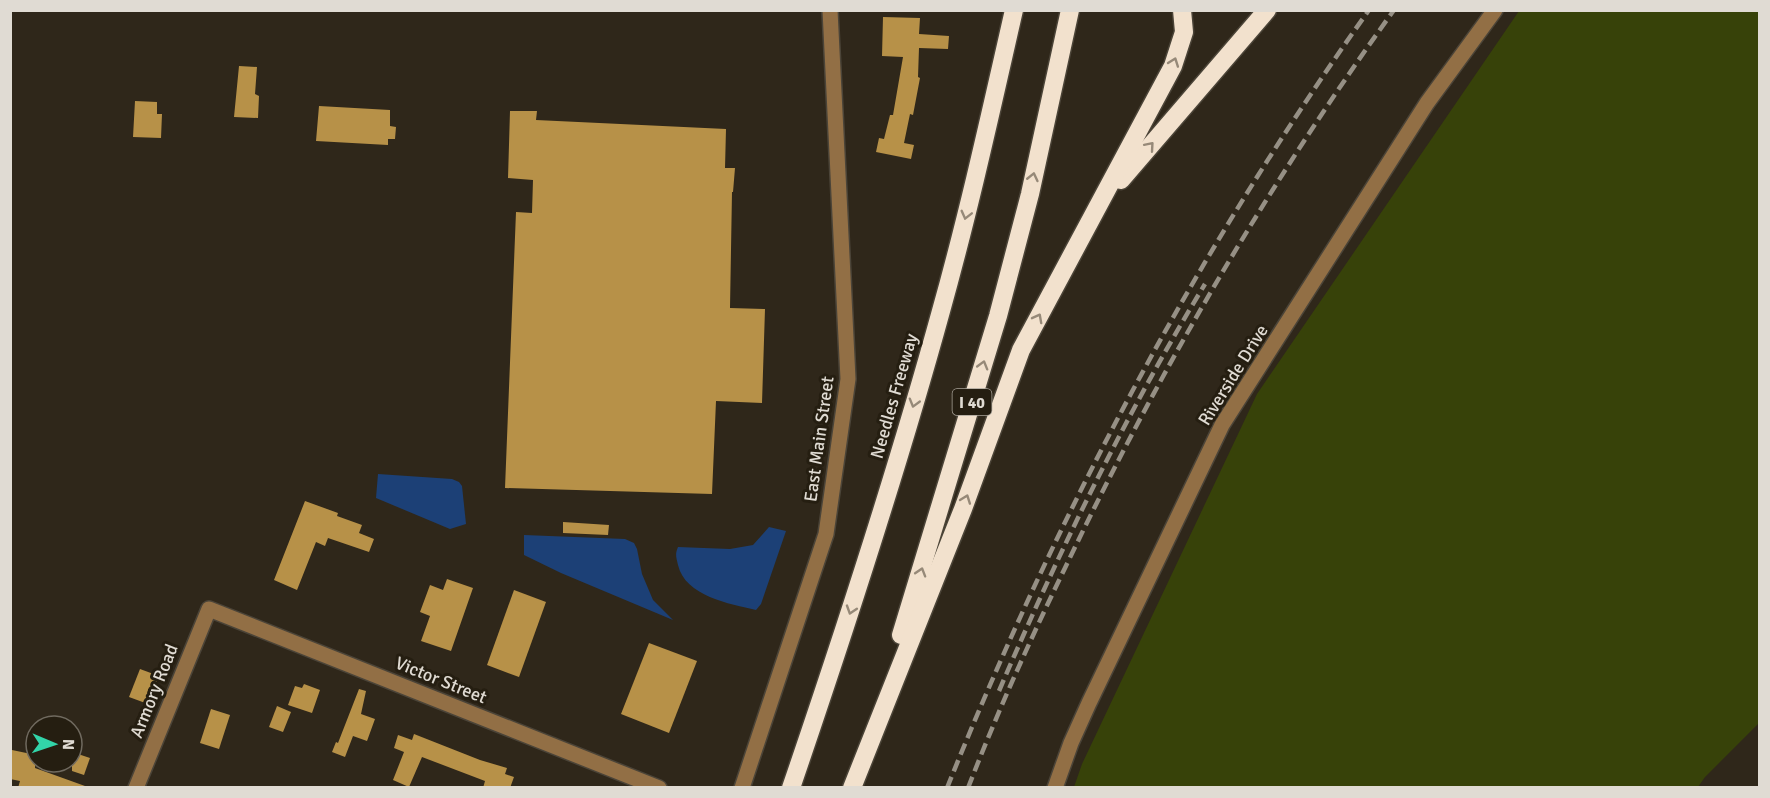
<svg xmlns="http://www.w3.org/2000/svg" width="1770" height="798" viewBox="0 0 1770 798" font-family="Signika,sans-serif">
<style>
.green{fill:#374209}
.water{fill:#1c4076}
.building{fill:#b79148}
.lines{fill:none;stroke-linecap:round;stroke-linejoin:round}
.minor-casing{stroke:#4b4438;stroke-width:18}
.highway-casing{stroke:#4b4438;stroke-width:21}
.minor{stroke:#926f45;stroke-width:15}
.highway{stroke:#f2e1cd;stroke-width:18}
.rail{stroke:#969085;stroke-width:4.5;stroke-dasharray:12 6;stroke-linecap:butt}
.oneway{stroke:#968978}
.labels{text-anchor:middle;stroke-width:6;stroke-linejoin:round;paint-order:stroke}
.shield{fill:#251e11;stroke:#a8a299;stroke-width:1.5}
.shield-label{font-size:16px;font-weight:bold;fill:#e0dbd3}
.street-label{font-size:18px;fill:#e0dbd3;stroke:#251e11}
</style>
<rect width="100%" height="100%" fill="#2f271a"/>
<polygon class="green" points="1519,11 1759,11 1759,723 1705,777 1698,787 1074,787 1082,764 1257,394"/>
<g class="water">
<polygon points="378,474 452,479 459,482 462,486 466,524 450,529 376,498"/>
<path d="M769,527L786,531L761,604L756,610C730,604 685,596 678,565C676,557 675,554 678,547L730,549L753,545Z"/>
<polygon points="524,535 625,539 634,543 637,549 642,574 653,600 673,620 561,573 524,555"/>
</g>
<g class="building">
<polygon points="883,17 920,18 919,34 949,36 948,49 919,48 918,77 920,78 913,115 910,114 904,143 914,145 911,159 876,152 879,138 884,139 890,115 893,115 903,57 882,56"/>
<polygon points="239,66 257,67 255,94 259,96 258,118 234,117"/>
<polygon points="135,101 157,102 157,114 162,114 161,138 133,137"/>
<polygon points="319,106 390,110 390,126 396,127 395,139 388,139 388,145 316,141"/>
<polygon points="510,111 537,111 536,120 726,129 725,168 735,168 733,192 732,192 730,308 765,309 762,403 716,401 712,494 505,488 516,212 532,213 533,180 508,178"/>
<polygon points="305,501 338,513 337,516 362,525 359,533 374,539 369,552 328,538 325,546 316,542 297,590 274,580"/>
<polygon points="563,522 609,525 608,535 563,533"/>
<polygon points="447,579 473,588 451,651 421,641 430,616 420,612 430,585 443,590"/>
<polygon points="514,590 546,602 519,677 487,665"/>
<polygon points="649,643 697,661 669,733 621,714"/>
<polygon points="140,669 159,676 148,704 129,697"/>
<polygon points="304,684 320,690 312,713 288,705 295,686 302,688"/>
<polygon points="359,689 366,691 361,714 375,719 367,741 353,736 345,757 332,752 336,742 338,743"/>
<polygon points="277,706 291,712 283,732 269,727"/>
<polygon points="211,709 230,715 219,749 200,743"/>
<polygon points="414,734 480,760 507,768 505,774 514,777 510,788 483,788 485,781 422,757 409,787 393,780 404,752 394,748 398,735 412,740"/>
<polygon points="12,750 36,755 35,768 85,786 85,788 18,788 20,781 10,779 10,757"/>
<polygon points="72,752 90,758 84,775 72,771"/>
</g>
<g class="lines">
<defs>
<g id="minor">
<polyline points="136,788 209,609 659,788"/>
<polyline points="742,788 826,534 848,379 830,10"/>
<polyline points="1055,788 1071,743 1089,703 1222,425 1427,103 1495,10"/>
</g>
<g id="highway">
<polyline points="1121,180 1267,10"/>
<polyline points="901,635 998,316 1030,194 1070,10"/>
<path d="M791,788C845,630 897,471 941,311C969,211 991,111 1014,10"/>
<polyline points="852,788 963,509 1021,350 1173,66 1184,32 1182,10"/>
</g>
</defs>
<use href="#minor" class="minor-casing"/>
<use href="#highway" class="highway-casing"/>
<use href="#minor" class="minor"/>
<use href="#highway" class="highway"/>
<g class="rail">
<path d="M999,691C1059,551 1126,414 1205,284"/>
<path d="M947,788C1057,514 1197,251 1369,10"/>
<path d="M968,788C997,713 1030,640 1065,568C1158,373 1267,186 1394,10"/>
</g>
</g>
<defs><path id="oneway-chevron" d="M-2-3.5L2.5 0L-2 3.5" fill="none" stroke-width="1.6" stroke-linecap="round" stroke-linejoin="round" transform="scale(1.5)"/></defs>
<g class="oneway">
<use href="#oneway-chevron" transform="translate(1174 62) rotate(-70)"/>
<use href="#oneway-chevron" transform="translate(1150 146) rotate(-49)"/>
<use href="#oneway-chevron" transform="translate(1033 177) rotate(-77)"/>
<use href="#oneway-chevron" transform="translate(966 215) rotate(104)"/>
<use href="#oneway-chevron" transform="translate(1038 318) rotate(-62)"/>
<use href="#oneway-chevron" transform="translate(983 365) rotate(-74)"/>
<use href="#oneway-chevron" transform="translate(914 403) rotate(106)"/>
<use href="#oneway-chevron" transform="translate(966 499) rotate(-70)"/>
<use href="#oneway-chevron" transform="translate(921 572) rotate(-73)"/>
<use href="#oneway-chevron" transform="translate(851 610) rotate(108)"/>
</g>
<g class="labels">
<rect class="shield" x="952.5" y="389" width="39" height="26" rx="4.5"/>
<g class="shield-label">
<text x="972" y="408">I 40</text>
</g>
<g class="street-label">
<text transform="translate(1233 375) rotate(-58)" y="6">Riverside Drive</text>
<text transform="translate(894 396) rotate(-74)" y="6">Needles Freeway</text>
<text transform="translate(819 439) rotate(-82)" y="6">East Main Street</text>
<text transform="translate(441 680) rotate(22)" y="6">Victor Street</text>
<text transform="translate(154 691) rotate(-68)" y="6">Armory Road</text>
</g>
</g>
<rect width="1770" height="798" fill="none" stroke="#e0dbd3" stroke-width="24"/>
<g transform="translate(54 744) rotate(92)"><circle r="28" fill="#251e11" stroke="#706a5f" stroke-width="1.5"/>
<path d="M0-4.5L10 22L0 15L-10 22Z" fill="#32d4a9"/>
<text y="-9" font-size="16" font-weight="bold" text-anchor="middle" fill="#e0dbd3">N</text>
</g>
</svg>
